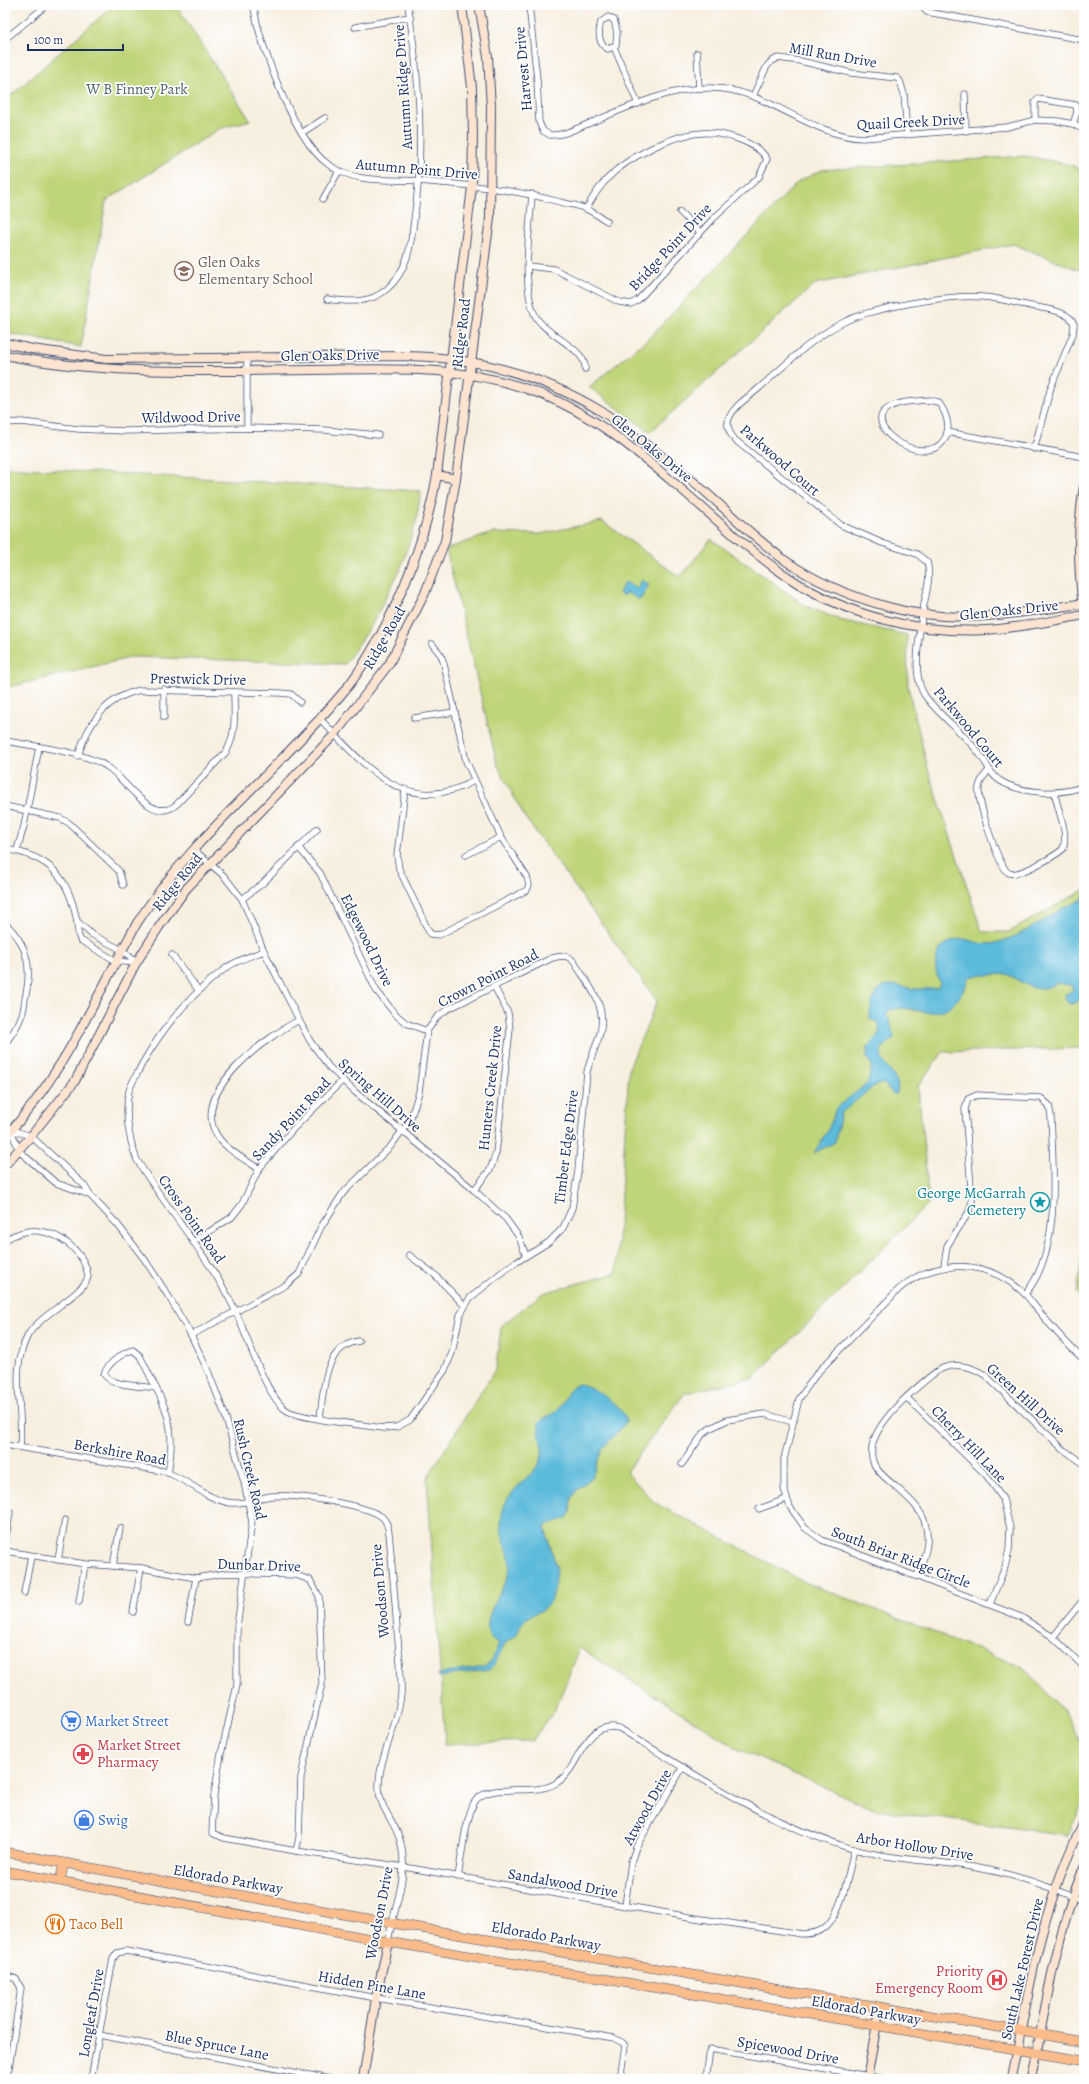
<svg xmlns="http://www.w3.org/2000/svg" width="1089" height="2084" viewBox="0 0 1089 2084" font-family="Alegreya,serif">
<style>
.green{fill:#bfd579;stroke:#6d826c}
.water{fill:#5cbada;stroke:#3c749c}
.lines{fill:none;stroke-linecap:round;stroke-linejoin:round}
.street-casing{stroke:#3c4c71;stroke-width:7}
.secondary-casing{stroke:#3c4c71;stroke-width:10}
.primary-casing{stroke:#3c4c71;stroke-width:10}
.street{stroke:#fff;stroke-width:5.5}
.secondary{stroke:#fde4d1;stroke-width:8}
.primary{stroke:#fabc8b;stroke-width:9}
.labels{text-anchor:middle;stroke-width:3.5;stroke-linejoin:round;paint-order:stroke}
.street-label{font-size:15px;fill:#1b2f5e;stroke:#fff}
.park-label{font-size:15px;fill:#4c6166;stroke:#fff}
.education-label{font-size:15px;fill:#785e54;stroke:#fff;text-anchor:start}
.culture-label{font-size:15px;fill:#0d838f;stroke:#fff;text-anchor:end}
.shop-label{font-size:15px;fill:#366cbe;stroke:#fff;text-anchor:start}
.health-label{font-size:15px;fill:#be3a42;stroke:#fff;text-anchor:start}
.food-label{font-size:15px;fill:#c56008;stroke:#fff;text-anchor:start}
</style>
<rect width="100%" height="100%" fill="#fff"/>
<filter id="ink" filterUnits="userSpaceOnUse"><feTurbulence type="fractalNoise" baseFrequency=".025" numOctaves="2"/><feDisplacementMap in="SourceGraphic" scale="8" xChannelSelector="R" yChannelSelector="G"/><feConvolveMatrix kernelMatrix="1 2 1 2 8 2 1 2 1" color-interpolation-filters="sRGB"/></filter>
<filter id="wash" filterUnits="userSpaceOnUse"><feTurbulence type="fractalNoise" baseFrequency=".012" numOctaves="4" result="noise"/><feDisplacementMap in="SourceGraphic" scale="16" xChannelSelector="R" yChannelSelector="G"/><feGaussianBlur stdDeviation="0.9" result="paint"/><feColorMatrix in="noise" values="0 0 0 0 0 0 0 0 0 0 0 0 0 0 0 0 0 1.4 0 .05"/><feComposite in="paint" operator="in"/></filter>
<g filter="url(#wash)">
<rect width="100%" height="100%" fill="#f7efdf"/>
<g class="green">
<polygon points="114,5 176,5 250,120 219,129 106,201 81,347 5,333 5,109 7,99"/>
<polygon points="1025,156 1072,165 1084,172 1084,272 1013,244 815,284 650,432 589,387 650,337 798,182 822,170"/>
<polygon points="5,467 421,491 416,522 400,570 370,628 345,664 133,657 5,688"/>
<polygon points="602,521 680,577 711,539 806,606 840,620 907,635 908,687 928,769 982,932 1009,932 1084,890 1084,1048 943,1052 918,1086 929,1203 753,1378 685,1393 626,1472 655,1503 807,1583 1023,1667 1061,1708 1084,1747 1084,1800 1068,1835 876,1810 738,1749 580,1648 555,1710 532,1741 445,1744 427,1478 496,1368 501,1326 543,1293 616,1273 629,1068 657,1001 524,816 497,764 446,549 492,533 540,534"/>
<polygon points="1084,1243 1084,1299 1077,1293"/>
</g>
<g class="water">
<polygon points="642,580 649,584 640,600 626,592 624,596 619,593 625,582 637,588"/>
<path d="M1084,897V1000L1080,999C1076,1004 1071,1006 1066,1001L1065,994L1072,992L1073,989L1071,985L1058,983L1045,988H1033L1007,974L972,976L969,977C963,996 950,1015 926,1012C911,1010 905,1006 889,1010L886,1016L890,1021L894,1038L882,1048C876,1067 905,1076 896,1094H893L883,1083L874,1086L841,1113L835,1142L814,1153L829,1128L836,1108L868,1083L872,1065L867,1058V1049C872,1040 885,1033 877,1022L870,1019C870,1012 871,1006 873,1000C880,980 892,985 909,988C918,990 929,989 938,988L940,983C934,972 933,951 946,944C965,933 972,944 988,944C1012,942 1044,920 1065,907C1071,904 1080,902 1084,897Z"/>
<path d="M578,1384C591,1384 627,1409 626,1422L602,1449L592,1477L575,1492L571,1499L570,1513L567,1518L547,1525L545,1528L557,1569L552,1600L544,1609L528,1617L522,1623L517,1634L506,1642L495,1663L489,1670L438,1677V1674L485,1667L491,1662L499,1643C470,1632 505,1589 509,1572C514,1550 495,1537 503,1510C509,1486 538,1475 542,1456C544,1445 537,1434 539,1423C543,1417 549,1417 554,1413C565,1405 565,1389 578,1384Z"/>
</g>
</g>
<g filter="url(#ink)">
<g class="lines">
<defs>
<g id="street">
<path d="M254,5C255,27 274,76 283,97C294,120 308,150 329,165C356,184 388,179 419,181C467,185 514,189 560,202C568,204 578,205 586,209C593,212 600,217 607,221"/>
<path d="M529,5L537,79L539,122L543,131L550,135C565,136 581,126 595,121C630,106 670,88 709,88C765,87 807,135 862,138L1007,127L1035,120V102L1038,99L1076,105L1077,112L1073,124L1084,130"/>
<polyline points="925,5 924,9 927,12 1084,40"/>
<path d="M608,17L614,20L617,32L616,45L608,49C598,45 598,31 601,22Z"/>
<polyline points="355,27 410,17"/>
<polyline points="5,39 47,5"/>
<polyline points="614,47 638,104"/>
<polyline points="697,53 699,88"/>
<polyline points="965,94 966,131"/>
<polyline points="753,96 767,66 772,61 778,58 800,61 851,73 897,78 900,81 904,94 907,134"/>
<polyline points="1035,120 1058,121 1073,124"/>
<polyline points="303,132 325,118"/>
<path d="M532,194C530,226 521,287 535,315C545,336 587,348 585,369"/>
<polyline points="323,199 339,171"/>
<polyline points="680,212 700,232"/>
<path d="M528,266L554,269L619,302L631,304L638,300L714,218L759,177L767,159C761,149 749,143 738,139C726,135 714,132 702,133C673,134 626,158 607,179C598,188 592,199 586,209"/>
<path d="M327,299C348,302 370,304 387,289C408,271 411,244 414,220C425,148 419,76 408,5"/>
<path d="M929,400L938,402C945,410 950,424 947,434C933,474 860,429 887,409C898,401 916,401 929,400Z"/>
<polyline points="5,423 22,422 78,429 125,431 247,428 324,430 378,435"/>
<polyline points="247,428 247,358"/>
<polyline points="947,432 1084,457"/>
<path d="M1034,449L1051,387L1073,334L1074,324C1069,310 1044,309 1031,306C1015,303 999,298 983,297C952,294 895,305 864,314C823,326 790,361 758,389C749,397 736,404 730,416C725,425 729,433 735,440L841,525L882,543L917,554L927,562C931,575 927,590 924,604C921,624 915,655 918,676C919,683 921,690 925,696C941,718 965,733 981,756C987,764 990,774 999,780C1020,794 1061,796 1084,786"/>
<polyline points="164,689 164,717"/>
<polyline points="414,718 455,712"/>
<path d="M320,719C364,764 404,819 474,781"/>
<path d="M5,741C33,746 87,752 109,768C127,781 153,826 177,804L226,752C237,734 234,712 234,692"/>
<path d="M78,756C88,723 105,698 140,690L280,693L291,694L300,702"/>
<path d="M989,770C985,775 979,781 979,788C977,800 999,869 1009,873C1019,877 1055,856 1063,849C1069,830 1057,811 1055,793"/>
<polyline points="405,790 397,855 399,869 430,934 439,935 527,890 529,885 527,877 501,837 466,761 444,664 441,655 432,644"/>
<polyline points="5,806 60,818 69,823 119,871 123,885"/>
<polyline points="298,847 320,873 376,990 395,1014 406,1023 427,1031"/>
<path d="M5,849C50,856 69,877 77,922C78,929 77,933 80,940L116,961L136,963"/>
<polyline points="17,850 24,826 39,747"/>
<polyline points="194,850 224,876 242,899 264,951 299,1020 310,1041 329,1067 355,1092 474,1190 506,1219 519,1237 526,1256"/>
<polyline points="466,855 501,837"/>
<polyline points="242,899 263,883 317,829"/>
<polyline points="77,921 91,934 122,950 136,962"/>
<path d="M5,923C29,945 32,969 25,999C24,1005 24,1012 21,1017C18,1027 10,1036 5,1044"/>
<polyline points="172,955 199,991"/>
<path d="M11,1130L19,1151L56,1183L90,1195L118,1225L145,1260L169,1297L191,1335L208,1371L225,1415L244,1482L252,1522L237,1626V1685L221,1754L214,1795L212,1833L224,1838L296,1851L404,1867L695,1918L802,1934C809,1934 817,1933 823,1929C842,1916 849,1871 854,1849"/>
<polyline points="11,1130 31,1136 84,1185 90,1195"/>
<path d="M259,1169C246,1160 228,1151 218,1137C188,1092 267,1037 299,1020"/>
<polyline points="474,1190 490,1170 496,1153 510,1029 508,1013 494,986"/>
<path d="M5,1240C15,1234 26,1230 38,1231C61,1233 85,1253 88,1276C86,1293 39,1315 28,1335C9,1371 24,1409 20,1447"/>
<polyline points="193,1242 232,1217 242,1204 259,1169 294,1128 343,1080"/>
<polyline points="409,1255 435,1275 464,1305"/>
<path d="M944,1266L947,1246L969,1212L972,1201L965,1109L968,1099L977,1095L1041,1098L1049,1105L1051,1116C1053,1169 1062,1251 1025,1294"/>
<path d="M191,1335L286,1285L299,1274L321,1227L343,1193L391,1146L410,1120L419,1092L427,1031L437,1017L448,1009L552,958C561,956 568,954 574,962C589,986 609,1006 599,1037C595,1049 590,1059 587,1072L578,1171L572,1208L563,1228L549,1242L507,1268L470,1298L460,1315L452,1353L445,1370L410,1420L397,1427L384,1428C364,1425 299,1419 286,1410C265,1395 247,1335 235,1310C209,1256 168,1211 137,1160C129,1140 124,1112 129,1091C132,1081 138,1073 142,1064C163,1027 191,994 226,968C237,960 251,956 264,951"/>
<path d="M133,1350L140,1356L156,1388C143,1386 110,1386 104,1374C108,1363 122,1353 133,1350Z"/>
<path d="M1084,1360C1069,1346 1055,1331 1042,1315C1034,1306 1028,1295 1018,1288C982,1258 932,1260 898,1290L817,1373L799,1399L784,1459V1489L790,1507L805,1528L822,1540L1021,1617L1053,1637L1084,1667"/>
<path d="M156,1388C172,1419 174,1439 168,1473"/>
<polyline points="907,1398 986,1475 1003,1499 1010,1528 1009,1550 1005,1567 990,1604"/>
<path d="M320,1418C324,1389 323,1347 359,1341"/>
<path d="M5,1445L163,1471C186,1478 203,1497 226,1502C241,1506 257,1498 271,1496C293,1494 365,1504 382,1517C387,1521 388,1527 389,1533C392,1566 395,1598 397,1630C399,1651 402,1673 401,1694C398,1727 378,1758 379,1788C379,1809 397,1823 401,1844C409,1877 393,1910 388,1942"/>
<polyline points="682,1464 702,1435 709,1429 727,1420 764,1414 793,1422"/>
<polyline points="1084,1508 1084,1531"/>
<polyline points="759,1509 786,1499"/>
<polyline points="5,1544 10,1512"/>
<polyline points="5,1551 85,1564 141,1568 196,1578 227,1573 296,1575 310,1580 319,1596 322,1683 301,1777 299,1838 296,1851"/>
<polyline points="58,1560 65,1520"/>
<polyline points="113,1566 120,1528"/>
<path d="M917,1576C924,1559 931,1541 925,1523C921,1508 906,1496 895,1486C888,1480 878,1473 874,1464C860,1433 911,1392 932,1375C948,1361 968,1364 985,1375L1064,1450L1084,1464"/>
<polyline points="24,1593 31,1556"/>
<polyline points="79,1602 85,1564"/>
<polyline points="133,1612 141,1568"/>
<polyline points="188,1622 196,1578"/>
<polyline points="1053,1637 1084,1599"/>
<path d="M458,1877C461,1860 466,1812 476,1800C493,1781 535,1798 558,1782C581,1767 583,1720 619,1728C692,1773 763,1821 846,1847C883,1858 922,1860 960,1865C1002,1871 1046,1884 1084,1902"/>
<polyline points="625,1906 631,1862 636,1847 683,1767"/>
<polyline points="5,1975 16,1979 21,1988 9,2068 5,2073"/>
<polyline points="99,2035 330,2079"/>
<polyline points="91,2079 113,1959 117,1953 126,1951 376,1998 614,2038 623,2043 625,2046 620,2079"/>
<polyline points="706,2079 710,2049 886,2079"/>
</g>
<g id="secondary">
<path d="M5,343L32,349L106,359L406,356C476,357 544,376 604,413C616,420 626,429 637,438C654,451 672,463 688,477C721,504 751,536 786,561C816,582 850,596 885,606C953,626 1016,614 1084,603"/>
<path d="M5,355C108,376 207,371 312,370C392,369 465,364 541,394C596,416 635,450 680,488C715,518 749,551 788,577C845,615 917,634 986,630C1019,628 1052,621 1084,615"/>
<polyline points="437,475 456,479"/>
<path d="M1083,607C1078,568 1077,526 1084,487"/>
<path d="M5,1137C64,1075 96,996 137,923C193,835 279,770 345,690C359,673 370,654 381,634C408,583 427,532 437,475L472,187L473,136L472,87L462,5"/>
<polyline points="5,1165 31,1136 75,1081 136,963 159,927 186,889 335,734 389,664 425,593 445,541 456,479 490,218 491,107 488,57 479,5"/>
<polyline points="363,2079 376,1998 388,1942"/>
<polyline points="867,2079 880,2007"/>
<path d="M1012,2079C1028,1992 1042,1902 1084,1823"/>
<path d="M1032,2079C1045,2008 1056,1935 1084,1867"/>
</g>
<g id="primary">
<polyline points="5,1852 391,1923 1084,2042"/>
<polyline points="5,1871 388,1942 1084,2061"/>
<polyline points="60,1881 64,1863"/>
</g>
</defs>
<use href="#street" class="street-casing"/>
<use href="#secondary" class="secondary-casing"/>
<use href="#primary" class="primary-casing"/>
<use href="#street" class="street"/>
<use href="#secondary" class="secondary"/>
<use href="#primary" class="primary"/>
</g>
</g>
<defs>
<symbol id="school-ring" viewBox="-11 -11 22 22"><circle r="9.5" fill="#fff" stroke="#8d6e63" stroke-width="1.5"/><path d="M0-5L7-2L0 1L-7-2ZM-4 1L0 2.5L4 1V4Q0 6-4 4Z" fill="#8d6e63"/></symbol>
<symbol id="sight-ring" viewBox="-11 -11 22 22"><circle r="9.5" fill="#fff" stroke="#0f9aa8" stroke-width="1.5"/><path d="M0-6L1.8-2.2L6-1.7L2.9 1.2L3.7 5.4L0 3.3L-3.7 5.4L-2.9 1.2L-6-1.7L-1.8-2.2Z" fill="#0f9aa8"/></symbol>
<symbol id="supermarket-ring" viewBox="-11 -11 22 22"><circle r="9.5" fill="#fff" stroke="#3f7fe0" stroke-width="1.5"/><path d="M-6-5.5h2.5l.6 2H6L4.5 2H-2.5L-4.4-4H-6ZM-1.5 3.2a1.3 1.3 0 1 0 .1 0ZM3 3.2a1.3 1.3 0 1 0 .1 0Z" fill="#3f7fe0"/></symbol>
<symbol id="pharmacy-ring" viewBox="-11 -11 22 22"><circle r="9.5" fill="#fff" stroke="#e0444e" stroke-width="1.5"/><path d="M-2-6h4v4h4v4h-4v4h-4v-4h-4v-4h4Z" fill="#e0444e"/></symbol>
<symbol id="shop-ring" viewBox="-11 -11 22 22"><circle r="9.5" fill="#fff" stroke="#3f7fe0" stroke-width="1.5"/><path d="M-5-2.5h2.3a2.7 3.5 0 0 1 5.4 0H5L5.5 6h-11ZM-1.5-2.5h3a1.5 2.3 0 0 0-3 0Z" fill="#3f7fe0"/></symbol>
<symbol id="restaurant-ring" viewBox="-11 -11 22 22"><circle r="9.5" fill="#fff" stroke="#e8710a" stroke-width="1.5"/><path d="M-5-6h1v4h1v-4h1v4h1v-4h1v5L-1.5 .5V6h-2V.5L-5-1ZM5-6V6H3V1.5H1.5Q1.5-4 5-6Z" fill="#e8710a"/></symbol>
<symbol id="hospital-ring" viewBox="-11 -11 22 22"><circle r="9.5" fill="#fff" stroke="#e0444e" stroke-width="1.5"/><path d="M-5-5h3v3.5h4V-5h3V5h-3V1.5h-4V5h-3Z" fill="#e0444e"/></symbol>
</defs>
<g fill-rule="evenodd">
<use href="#school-ring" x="173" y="260" width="22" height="22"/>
<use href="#sight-ring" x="1029" y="1191" width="22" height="22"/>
<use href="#supermarket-ring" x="60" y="1710" width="22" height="22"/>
<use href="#pharmacy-ring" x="72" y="1743" width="22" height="22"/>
<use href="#shop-ring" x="73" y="1809" width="22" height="22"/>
<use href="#restaurant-ring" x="44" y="1913" width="22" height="22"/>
<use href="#hospital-ring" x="986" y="1969" width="22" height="22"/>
</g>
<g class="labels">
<g class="street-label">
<text transform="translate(833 55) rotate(10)" y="5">Mill Run Drive</text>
<text transform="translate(523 69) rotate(-95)" y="5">Harvest Drive</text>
<text transform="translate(403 87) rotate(-94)" y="5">Autumn Ridge Drive</text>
<text transform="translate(911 122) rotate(-3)" y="5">Quail Creek Drive</text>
<text transform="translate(417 169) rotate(5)" y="5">Autumn Point Drive</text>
<text transform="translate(670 247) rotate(-47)" y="5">Bridge Point Drive</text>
<text transform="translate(461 333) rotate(-83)" y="5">Ridge Road</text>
<text transform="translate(330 355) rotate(-1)" y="5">Glen Oaks Drive</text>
<text transform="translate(191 417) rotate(-1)" y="5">Wildwood Drive</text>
<text transform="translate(652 448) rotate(39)" y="5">Glen Oaks Drive</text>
<text transform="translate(780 460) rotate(41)" y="5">Parkwood Court</text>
<text transform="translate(1009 610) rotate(-6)" y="5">Glen Oaks Drive</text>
<text transform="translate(384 638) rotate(-60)" y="5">Ridge Road</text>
<text transform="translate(198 679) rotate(1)" y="5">Prestwick Drive</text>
<text transform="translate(969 727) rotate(50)" y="5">Parkwood Court</text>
<text transform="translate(177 882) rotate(-51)" y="5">Ridge Road</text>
<text transform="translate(367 940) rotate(64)" y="5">Edgewood Drive</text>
<text transform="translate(488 978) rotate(-27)" y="5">Crown Point Road</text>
<text transform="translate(490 1088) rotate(-84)" y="5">Hunters Creek Drive</text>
<text transform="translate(380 1095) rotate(41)" y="5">Spring Hill Drive</text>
<text transform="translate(291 1119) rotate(-47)" y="5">Sandy Point Road</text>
<text transform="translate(566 1147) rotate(-83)" y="5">Timber Edge Drive</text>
<text transform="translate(192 1219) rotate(55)" y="5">Cross Point Road</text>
<text transform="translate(1026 1399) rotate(42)" y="5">Green Hill Drive</text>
<text transform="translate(969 1444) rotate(46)" y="5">Cherry Hill Lane</text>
<text transform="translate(120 1452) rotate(10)" y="5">Berkshire Road</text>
<text transform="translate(250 1469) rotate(77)" y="5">Rush Creek Road</text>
<text transform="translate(901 1557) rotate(21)" y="5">South Briar Ridge Circle</text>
<text transform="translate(259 1565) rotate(2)" y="5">Dunbar Drive</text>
<text transform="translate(380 1591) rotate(-95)" y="5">Woodson Drive</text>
<text transform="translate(647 1807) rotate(-61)" y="5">Atwood Drive</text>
<text transform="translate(915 1846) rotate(9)" y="5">Arbor Hollow Drive</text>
<text transform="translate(228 1879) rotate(10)" y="5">Eldorado Parkway</text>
<text transform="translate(563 1883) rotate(10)" y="5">Sandalwood Drive</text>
<text transform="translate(379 1913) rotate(-79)" y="5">Woodson Drive</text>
<text transform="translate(546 1936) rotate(10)" y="5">Eldorado Parkway</text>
<text transform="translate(1022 1969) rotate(-77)" y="5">South Lake Forest Drive</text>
<text transform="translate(372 1985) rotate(10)" y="5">Hidden Pine Lane</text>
<text transform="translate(866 2010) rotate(10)" y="5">Eldorado Parkway</text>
<text transform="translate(91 2013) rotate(-80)" y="5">Longleaf Drive</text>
<text transform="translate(217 2045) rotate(11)" y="5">Blue Spruce Lane</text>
<text transform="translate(788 2050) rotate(10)" y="5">Spicewood Drive</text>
</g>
<g class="park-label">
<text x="137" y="94">W B Finney Park</text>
</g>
<g class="education-label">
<text x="198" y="267">Glen Oaks<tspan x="198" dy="17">Elementary School</tspan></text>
</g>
<g class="culture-label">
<text x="1026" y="1198">George McGarrah<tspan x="1026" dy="17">Cemetery</tspan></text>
</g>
<g class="shop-label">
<text x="85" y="1726">Market Street</text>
<text x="98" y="1825">Swig</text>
</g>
<g class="health-label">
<text x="97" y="1750">Market Street<tspan x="97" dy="17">Pharmacy</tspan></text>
<text x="983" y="1976" text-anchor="end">Priority<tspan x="983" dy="17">Emergency Room</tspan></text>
</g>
<g class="food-label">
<text x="69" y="1929">Taco Bell</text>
</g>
</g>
<rect width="1089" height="2084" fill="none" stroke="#fff" stroke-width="20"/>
<path d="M28 44v6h95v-6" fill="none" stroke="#1b2f5e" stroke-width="2"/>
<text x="34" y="44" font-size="12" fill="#1b2f5e" stroke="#ffffff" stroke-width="3" paint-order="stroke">100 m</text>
</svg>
